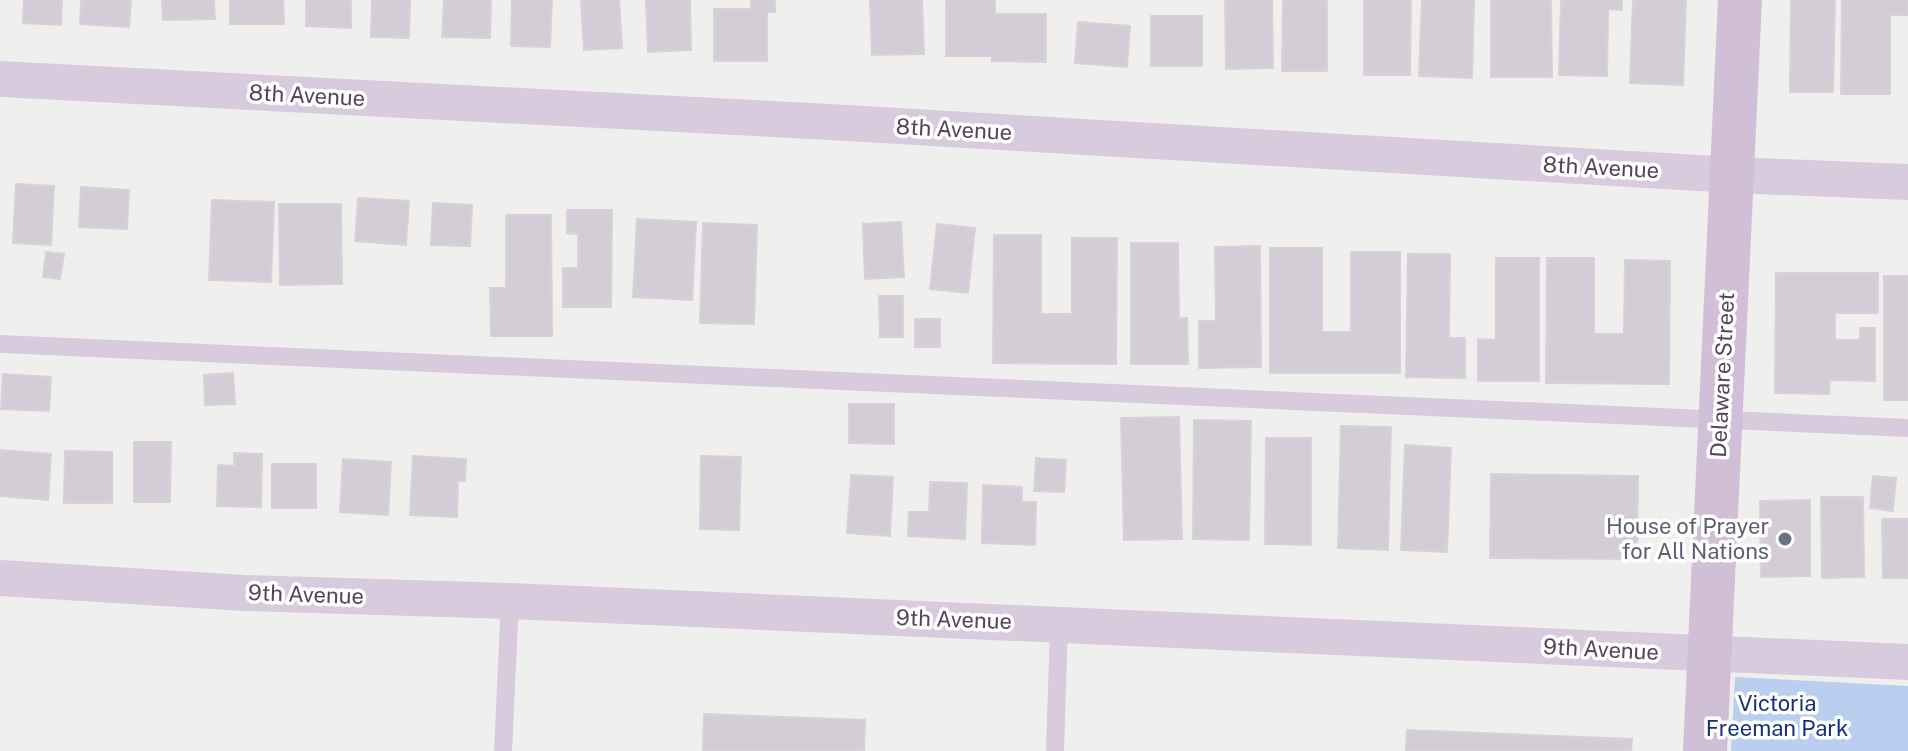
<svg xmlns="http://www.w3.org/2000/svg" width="1908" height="751" viewBox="0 0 1908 751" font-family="'Public Sans',sans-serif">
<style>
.green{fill:#baceef}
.building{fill:#d4cdd5;stroke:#d8d1d9;stroke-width:2}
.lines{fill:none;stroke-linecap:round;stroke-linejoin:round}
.lane{stroke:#d8cbde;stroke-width:18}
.street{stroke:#d8cbde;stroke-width:36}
.secondary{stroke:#d1bfd7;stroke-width:44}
.worship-dot{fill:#6b7280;stroke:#fff;stroke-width:3}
.labels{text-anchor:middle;stroke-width:7;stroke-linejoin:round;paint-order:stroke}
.street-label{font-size:22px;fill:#54455b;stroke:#fff}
.worship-label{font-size:22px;fill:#5b616d;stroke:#fff;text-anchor:end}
.park-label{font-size:22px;fill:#15317c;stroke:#fff}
</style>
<rect width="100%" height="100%" fill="#eff0ed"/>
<polygon class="green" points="1735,677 1908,686 1908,751 1731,751"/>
<g class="building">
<polygon points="24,0 62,0 61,25 23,23"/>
<polygon points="81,0 131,0 129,27 80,24"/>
<polygon points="162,0 214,0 215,19 163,20"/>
<polygon points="230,0 283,0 284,24 230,24"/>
<polygon points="306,0 351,0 351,28 306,26"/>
<polygon points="372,0 410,0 409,38 371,37"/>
<polygon points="444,0 491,0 490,38 442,37"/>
<polygon points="512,0 552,0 550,47 511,46"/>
<polygon points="581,0 619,0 622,48 584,50"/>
<polygon points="646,0 690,0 691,50 648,52"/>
<polygon points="751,0 775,0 775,12 767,12 767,61 714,61 714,9 751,9"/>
<polygon points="870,0 922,0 924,54 872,55"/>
<polygon points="946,0 995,0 995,14 1046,14 1046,62 992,61 992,56 946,56"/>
<polygon points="1225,0 1272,0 1273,68 1226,69"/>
<polygon points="1283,0 1327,0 1327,71 1282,71"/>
<polygon points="1364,0 1411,0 1410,75 1364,75"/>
<polygon points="1422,0 1474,0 1472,78 1419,76"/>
<polygon points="1491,0 1551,0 1552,77 1491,77"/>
<polygon points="1561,0 1622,0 1622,10 1608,9 1607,76 1559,75"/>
<polygon points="1633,0 1686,0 1683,85 1630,83"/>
<polygon points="1791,0 1835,0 1833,92 1790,92"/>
<polygon points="1842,0 1908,0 1908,15 1890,15 1890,94 1841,94"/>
<rect x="1151" y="16" width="51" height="50"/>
<polygon points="1078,22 1130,26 1127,67 1075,63"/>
<polygon points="16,184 54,186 51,245 13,243"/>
<polygon points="81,187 129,190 127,229 79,227"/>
<polygon points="358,198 409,201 406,245 355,241"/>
<polygon points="212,200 274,202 271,282 209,280"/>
<polygon points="433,203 472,205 470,246 431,245"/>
<polygon points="279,204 341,204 342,284 280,285"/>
<polygon points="567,210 612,210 611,307 563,307 563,268 578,268 578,234 567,233"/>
<polygon points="506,215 551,215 552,336 491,336 490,288 506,288"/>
<polygon points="637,219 696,222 692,300 633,297"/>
<polygon points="901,222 904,277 865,279 863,224"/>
<polygon points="703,223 757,225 754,324 700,323"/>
<polygon points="937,224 975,228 968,293 930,289"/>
<polygon points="994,235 1041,235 1041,314 1072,314 1072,238 1117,238 1116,364 993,363"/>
<polygon points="1131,243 1178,243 1179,318 1187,318 1188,364 1131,364"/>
<polygon points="1260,246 1261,367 1199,368 1199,321 1216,321 1215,247"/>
<polygon points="1270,248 1322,248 1322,332 1351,332 1351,252 1400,252 1400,373 1270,373"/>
<polygon points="46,252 64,254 60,279 43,277"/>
<polygon points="1408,254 1450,254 1449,338 1465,338 1465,378 1406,377"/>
<polygon points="1496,258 1539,258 1539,381 1478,381 1478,339 1496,340"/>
<polygon points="1547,258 1594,258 1594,334 1624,334 1625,260 1670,261 1669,384 1546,383"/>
<polygon points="1776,273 1878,273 1878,313 1835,313 1835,340 1860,340 1860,328 1875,328 1875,381 1830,380 1829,394 1775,393"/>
<rect x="1884" y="276" width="24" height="124"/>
<polygon points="879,296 903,296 903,337 880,337"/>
<rect x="915" y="319" width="25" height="28"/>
<polygon points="233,373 235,404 205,405 204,375"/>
<polygon points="3,374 51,377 49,411 1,409"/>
<polygon points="849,404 894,404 894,444 849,443"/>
<polygon points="1179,417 1182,539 1124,540 1121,418"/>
<polygon points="1194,420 1251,421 1249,540 1193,539"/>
<polygon points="1341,426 1391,427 1388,550 1338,548"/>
<polygon points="1266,438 1311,438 1311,545 1265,544"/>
<polygon points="134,442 171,442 170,502 134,502"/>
<polygon points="1405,445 1451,448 1447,552 1401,550"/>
<polygon points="0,450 51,454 48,500 0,496"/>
<polygon points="65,451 112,452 112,503 64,503"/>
<polygon points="234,453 262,454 261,507 217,506 218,465 234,466"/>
<polygon points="413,456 466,459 465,481 458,481 457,517 410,515"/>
<polygon points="701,456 741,457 739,530 700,529"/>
<polygon points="1036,458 1066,460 1064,492 1034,491"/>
<polygon points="343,459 391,462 388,515 340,512"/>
<rect x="272" y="464" width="44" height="44"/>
<polygon points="1491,474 1638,476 1637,559 1490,558"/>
<polygon points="851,475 893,477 890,536 847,533"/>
<polygon points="1873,476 1896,478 1893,511 1870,508"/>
<polygon points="930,482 967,483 965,539 908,536 909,512 929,512"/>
<polygon points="983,485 1022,487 1022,502 1036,502 1035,545 982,543"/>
<polygon points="1821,497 1863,497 1864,577 1822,578"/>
<polygon points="1810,500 1810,576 1761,577 1760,501"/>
<polygon points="1882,519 1908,519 1908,578 1883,578"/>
<polygon points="704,714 865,720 864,751 703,751"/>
<polygon points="1407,730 1632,739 1631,751 1406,751"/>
</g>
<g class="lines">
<g class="lane">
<polyline points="0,344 1908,428"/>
<polyline points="503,751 510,601"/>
<polyline points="1055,751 1059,624"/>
</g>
<g class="street">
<polyline points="0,79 830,122 1733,175 1908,182"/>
<polyline points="0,578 244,593 510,601 1908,662"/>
</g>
<polyline class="secondary" points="1705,751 1740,0"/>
</g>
<circle class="worship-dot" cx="1785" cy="539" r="8"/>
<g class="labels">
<g class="street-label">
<text transform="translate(307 95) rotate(3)" y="8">8th Avenue</text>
<text transform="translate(954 129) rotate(3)" y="8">8th Avenue</text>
<text transform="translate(1601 167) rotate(3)" y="8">8th Avenue</text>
<text transform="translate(1722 375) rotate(-87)" y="8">Delaware Street</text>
<text transform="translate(306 594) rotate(2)" y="8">9th Avenue</text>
<text transform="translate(954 619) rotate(2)" y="8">9th Avenue</text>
<text transform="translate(1601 649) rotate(3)" y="8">9th Avenue</text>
</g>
<g class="worship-label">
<text x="1769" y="534">House of Prayer<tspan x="1769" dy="25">for All Nations</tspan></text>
</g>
<g class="park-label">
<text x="1777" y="711">Victoria<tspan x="1777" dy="25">Freeman Park</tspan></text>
</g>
</g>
</svg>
